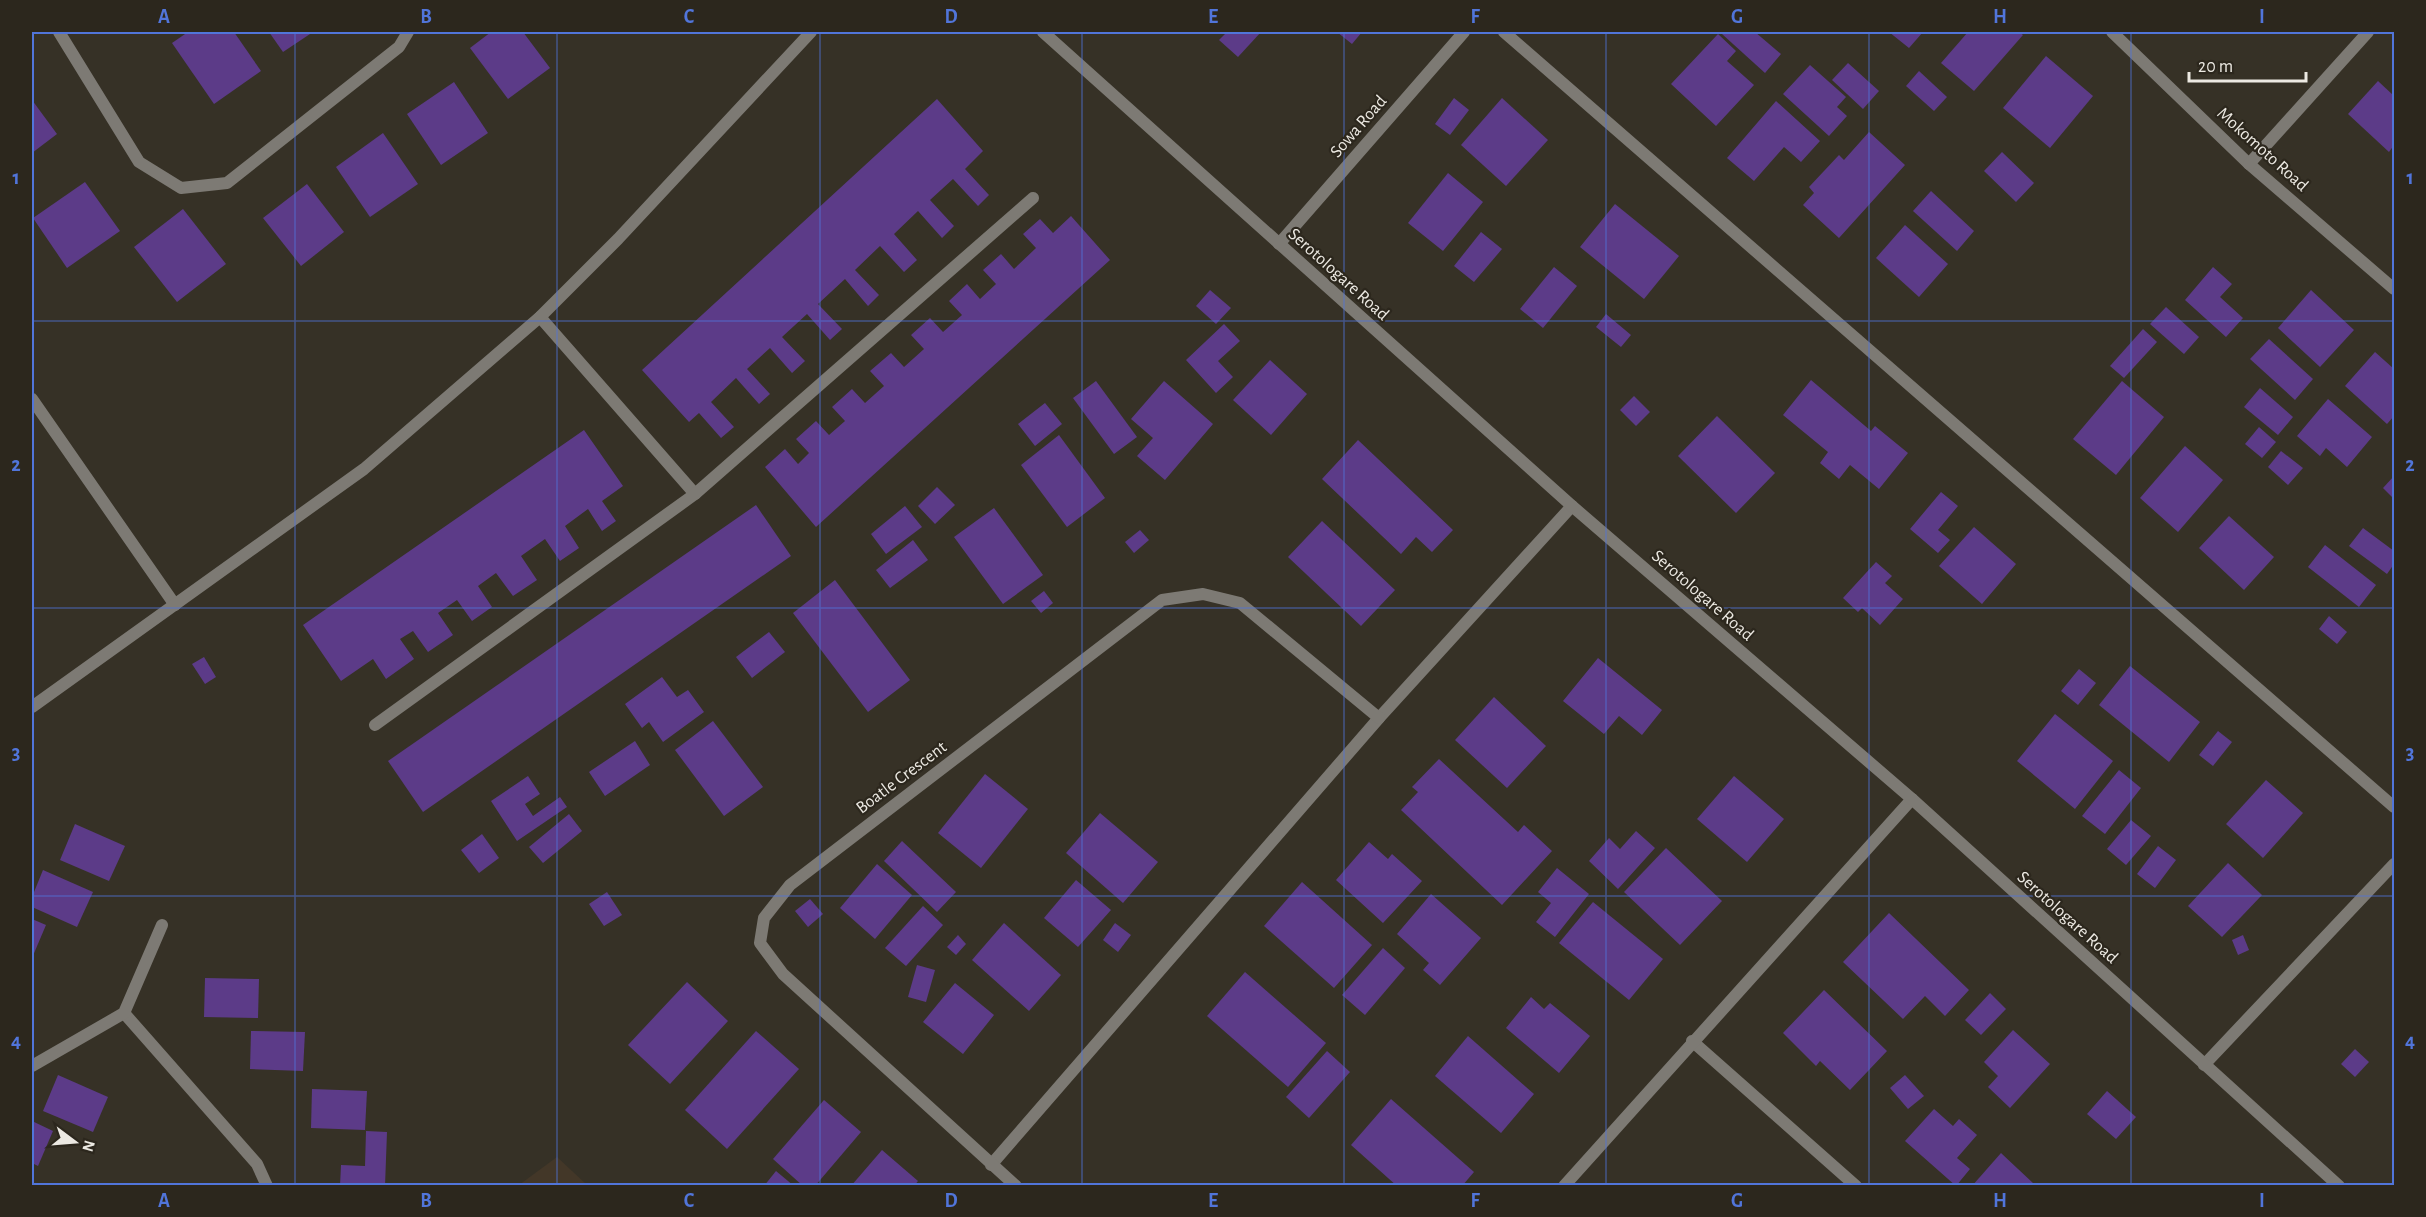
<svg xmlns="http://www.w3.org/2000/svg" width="2426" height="1217" viewBox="0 0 2426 1217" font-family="'Alegreya Sans',sans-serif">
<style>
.education{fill:#433728}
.building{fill:#5c3b88}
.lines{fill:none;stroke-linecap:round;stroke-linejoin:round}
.minor{stroke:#7d7a74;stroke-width:12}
.tertiary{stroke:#7d7a74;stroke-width:12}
.grid{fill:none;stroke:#5175da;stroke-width:1.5;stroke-opacity:0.55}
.labels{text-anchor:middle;stroke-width:4.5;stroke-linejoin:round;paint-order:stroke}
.street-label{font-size:18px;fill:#ece9e2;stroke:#2c271d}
.neatline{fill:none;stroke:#5175da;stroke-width:2}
.grid-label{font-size:20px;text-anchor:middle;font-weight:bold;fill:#5175da}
</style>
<rect width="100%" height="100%" fill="#363126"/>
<polygon class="education" points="557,1157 587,1185 519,1185"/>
<g class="building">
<polygon points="188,32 234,32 261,71 214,104 172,43"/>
<polygon points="269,32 313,32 283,52"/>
<polygon points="491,32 523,32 550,68 508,99 470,48"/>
<polygon points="1227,32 1261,32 1238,57 1219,40"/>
<polygon points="1337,32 1362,32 1352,44"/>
<polygon points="1724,32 1755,32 1781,54 1765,73 1722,34"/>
<polygon points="1889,32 1923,32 1909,48"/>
<polygon points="1968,32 2019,32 2023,35 1974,91 1941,63"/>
<polygon points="1718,34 1736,51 1727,61 1754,85 1716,126 1671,84"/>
<polygon points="2046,56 2093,96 2050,148 2003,108"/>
<polygon points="1848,63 1879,91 1863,109 1832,80"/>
<polygon points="1810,65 1846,97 1837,107 1847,116 1829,136 1783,94"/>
<polygon points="1919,71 1947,97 1934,111 1906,86"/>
<polygon points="2378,81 2394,96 2394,145 2389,152 2348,114"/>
<polygon points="454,82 488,133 441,165 407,114"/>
<polygon points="1454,98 1469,110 1450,135 1435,124"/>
<polygon points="1502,98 1548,140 1506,186 1461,145"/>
<polygon points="937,99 983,151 965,169 989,195 978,206 953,179 930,200 954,226 942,238 918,211 894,234 917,260 904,272 880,246 855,270 879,295 868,306 845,279 818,304 842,329 830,340 807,314 782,337 805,361 792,373 770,348 747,369 770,394 759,404 736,378 711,402 734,427 721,438 699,413 689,422 642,370"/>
<polygon points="32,100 57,134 32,153"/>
<polygon points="1776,101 1820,141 1801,162 1784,147 1754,181 1727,158"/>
<polygon points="1869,132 1905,165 1839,238 1803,205 1814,193 1809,187 1839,155 1844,160"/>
<polygon points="383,133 418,184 370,217 336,167"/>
<polygon points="2002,152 2034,183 2016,202 1984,171"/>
<polygon points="1448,173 1483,202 1443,251 1408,223"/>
<polygon points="85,182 120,231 67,268 33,218"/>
<polygon points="307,184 344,232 301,266 263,218"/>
<polygon points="1931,191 1974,231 1957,251 1913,211"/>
<polygon points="1615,204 1679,256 1644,299 1580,247"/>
<polygon points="183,209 226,264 177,302 134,247"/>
<polygon points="1071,216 1110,260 816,527 765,467 785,449 798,464 809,453 796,439 816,421 829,435 845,421 832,407 852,389 865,403 884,386 870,371 891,353 904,367 924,349 911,335 930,318 943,332 962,315 949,301 967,284 980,299 996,284 983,270 1001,254 1014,269 1036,248 1023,234 1040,219 1053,233"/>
<polygon points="1905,225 1948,264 1919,297 1876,258"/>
<polygon points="1481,232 1502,249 1474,282 1454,266"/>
<polygon points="1554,267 1577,286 1543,328 1520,309"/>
<polygon points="2213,267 2232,284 2220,297 2243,318 2226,337 2185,300"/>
<polygon points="1210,290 1231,308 1216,324 1196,306"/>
<polygon points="2311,290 2354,330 2320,367 2278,328"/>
<polygon points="2166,307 2199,337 2184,354 2150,324"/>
<polygon points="1606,314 1631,335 1621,347 1596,327"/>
<polygon points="1224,324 1240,341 1218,361 1233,377 1216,393 1186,360"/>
<polygon points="2143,329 2157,342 2124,378 2110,366"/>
<polygon points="2269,339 2313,379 2295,400 2250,359"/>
<polygon points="2375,352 2394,369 2394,416 2387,424 2345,386"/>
<polygon points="1270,360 1307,394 1271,435 1233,400"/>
<polygon points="1811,380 1871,431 1875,426 1908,453 1879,489 1850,465 1839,479 1820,463 1828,452 1783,415"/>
<polygon points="1096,381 1137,437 1114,454 1073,398"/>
<polygon points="1164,381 1213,424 1165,480 1137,456 1153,438 1131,419"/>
<polygon points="2122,381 2164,417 2116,475 2073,439"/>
<polygon points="2260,388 2293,417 2278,435 2244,407"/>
<polygon points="1634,396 1650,412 1636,426 1620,410"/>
<polygon points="2328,399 2372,437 2347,467 2326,448 2320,456 2297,436"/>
<polygon points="1045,403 1062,424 1035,446 1018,424"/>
<polygon points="1717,416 1775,473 1736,513 1678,456"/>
<polygon points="2259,427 2276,442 2262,458 2245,444"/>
<polygon points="584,430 623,486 602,501 616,521 602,531 588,509 565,526 579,548 560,561 545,539 521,556 537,580 513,596 496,573 478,586 492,607 472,621 457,600 438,613 453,635 428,652 413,631 400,639 414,659 386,679 373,659 341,681 303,625"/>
<polygon points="1059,435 1105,498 1067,527 1021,465"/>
<polygon points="1358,440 1453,530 1432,552 1416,537 1401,554 1322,479"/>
<polygon points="2185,446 2223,480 2178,532 2140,498"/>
<polygon points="2281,451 2303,468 2288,485 2268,467"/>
<polygon points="2394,476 2394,499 2383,488"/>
<polygon points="937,487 955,505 935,524 918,506"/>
<polygon points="1941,492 1958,506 1938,530 1950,540 1938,553 1910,529"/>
<polygon points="756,505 791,556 423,812 388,761"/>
<polygon points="905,506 922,527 886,554 871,534"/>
<polygon points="994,508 1043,575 1003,604 954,537"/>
<polygon points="2229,516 2274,557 2244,590 2199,548"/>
<polygon points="1322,521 1395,590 1361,626 1288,557"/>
<polygon points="1974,527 2016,564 1982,604 1939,566"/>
<polygon points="2363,528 2394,551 2394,564 2387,574 2349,546"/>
<polygon points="1140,530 1149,540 1134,553 1125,542"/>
<polygon points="913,540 928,560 890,588 876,570"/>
<polygon points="2325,545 2376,585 2359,607 2308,567"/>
<polygon points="1876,562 1892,576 1885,583 1903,599 1880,625 1862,608 1858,612 1843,598"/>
<polygon points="835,580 910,680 868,712 793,613"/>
<polygon points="1044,591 1053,603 1041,613 1031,601"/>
<polygon points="2329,616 2347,632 2337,644 2319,629"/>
<polygon points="769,632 785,652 752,678 736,657"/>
<polygon points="204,657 216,677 205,684 192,664"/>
<polygon points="1598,658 1662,710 1642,735 1619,716 1604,734 1563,701"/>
<polygon points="2130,666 2200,722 2169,762 2099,705"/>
<polygon points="2079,669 2096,683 2078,705 2061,691"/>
<polygon points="662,677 677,697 688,690 704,712 663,742 649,722 642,728 625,704"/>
<polygon points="1494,697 1546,746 1507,788 1455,740"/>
<polygon points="2055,714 2113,761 2075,809 2017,761"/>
<polygon points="713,721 763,787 724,816 675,750"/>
<polygon points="2218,731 2232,742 2213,766 2199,755"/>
<polygon points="635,741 650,765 605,796 589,772"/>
<polygon points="1439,759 1518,832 1524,825 1552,851 1502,905 1401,810 1418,792 1412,787"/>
<polygon points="2119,770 2141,788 2105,834 2082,816"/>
<polygon points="985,774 1028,809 981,868 938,833"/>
<polygon points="528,776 540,794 525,804 533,816 560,797 567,807 517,841 491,801"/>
<polygon points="1734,776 1784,819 1747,862 1697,819"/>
<polygon points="2266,780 2303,813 2263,858 2226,824"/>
<polygon points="1100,813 1158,862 1123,903 1066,853"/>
<polygon points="569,814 582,831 543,863 529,847"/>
<polygon points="2131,820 2151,836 2126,865 2107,849"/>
<polygon points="75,824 125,846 109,881 60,860"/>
<polygon points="1636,831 1655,848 1618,889 1589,861 1609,838 1620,849"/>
<polygon points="482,834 499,858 479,873 461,850"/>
<polygon points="902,841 956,892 937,912 884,861"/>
<polygon points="1369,842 1388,859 1392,854 1422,881 1383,923 1336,880"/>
<polygon points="2158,846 2176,860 2155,888 2137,874"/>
<polygon points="1666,848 1722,901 1680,945 1624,892"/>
<polygon points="2228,863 2262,895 2222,937 2188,906"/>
<polygon points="877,864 912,895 875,939 840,908"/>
<polygon points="1557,868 1589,894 1555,937 1536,922 1551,903 1538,892"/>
<polygon points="43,870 93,892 77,927 32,907 32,897"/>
<polygon points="1076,880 1111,910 1078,947 1044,918"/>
<polygon points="1302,882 1372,945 1334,988 1264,926"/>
<polygon points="607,892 622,915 604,926 589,904"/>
<polygon points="1431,894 1481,938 1440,985 1423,970 1429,963 1397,934"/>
<polygon points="810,899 823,914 808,927 795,911"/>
<polygon points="1593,902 1663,959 1629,1000 1559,943"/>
<polygon points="923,906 943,925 906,966 885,948"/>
<polygon points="1889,913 1969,990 1945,1016 1925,996 1903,1019 1843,962"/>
<polygon points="32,919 46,925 32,958"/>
<polygon points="1004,923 1061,975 1029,1011 972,960"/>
<polygon points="1115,923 1131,935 1118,952 1103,940"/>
<polygon points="958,935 966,944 956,955 947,947"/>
<polygon points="2243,935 2249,950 2238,955 2232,940"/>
<polygon points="1383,948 1405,968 1365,1015 1342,995"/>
<polygon points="917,965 935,970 926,1002 908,997"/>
<polygon points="1245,972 1326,1043 1288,1087 1207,1016"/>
<polygon points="205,978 259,979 258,1018 204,1017"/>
<polygon points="687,982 728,1021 670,1084 628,1045"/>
<polygon points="955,983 994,1015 963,1054 923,1022"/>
<polygon points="1824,990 1887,1051 1850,1090 1820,1061 1816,1066 1783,1033"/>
<polygon points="1990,993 2006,1009 1981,1035 1965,1020"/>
<polygon points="1531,997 1544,1009 1550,1003 1590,1036 1559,1073 1506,1028"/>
<polygon points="2013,1030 2050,1064 2010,1108 1988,1087 1998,1076 1984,1062"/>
<polygon points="251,1031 305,1032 303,1071 250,1069"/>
<polygon points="756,1031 799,1069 727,1149 685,1110"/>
<polygon points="1468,1036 1534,1094 1501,1133 1435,1076"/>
<polygon points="2355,1049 2369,1062 2355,1077 2341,1064"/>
<polygon points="1327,1051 1350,1072 1309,1118 1286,1097"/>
<polygon points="58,1075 108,1097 93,1132 43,1111"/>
<polygon points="1905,1075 1924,1096 1908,1109 1890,1088"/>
<polygon points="312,1089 367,1091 365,1130 311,1128"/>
<polygon points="2107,1091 2136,1117 2116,1139 2087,1114"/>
<polygon points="1391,1099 1474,1172 1462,1186 1397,1186 1351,1145"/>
<polygon points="824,1100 861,1132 815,1186 803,1186 773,1159"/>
<polygon points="1934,1109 1953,1126 1959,1119 1977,1135 1957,1158 1970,1169 1956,1186 1905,1141"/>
<polygon points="32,1121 53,1131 38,1166 32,1163"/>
<polygon points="366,1131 387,1132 385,1186 340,1186 341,1165 365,1166"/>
<polygon points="882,1150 918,1181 914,1186 851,1186"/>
<polygon points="2001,1153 2036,1186 1972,1186"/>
<polygon points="776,1171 794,1186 764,1186"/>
</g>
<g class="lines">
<g class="minor">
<polyline points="59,32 139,162 181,188 227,183 399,47 408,32"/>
<polyline points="1504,32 2394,807"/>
<polyline points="2112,32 2249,164 2394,289"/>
<polyline points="2249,164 2368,32"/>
<polyline points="1279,244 1464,32"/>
<polyline points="540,317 695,494"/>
<polyline points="375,725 695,494 1033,198"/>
<polyline points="124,1013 257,1164 267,1186"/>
<polyline points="1692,1041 1856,1186"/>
<polyline points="2204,1065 2394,864"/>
<polyline points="32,1066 124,1013 162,925"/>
<polyline points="991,1165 1379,718 1572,506"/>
<polyline points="1016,1186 783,974 760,943 764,918 790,885 1162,600 1203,594 1240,603 1379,718"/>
<polyline points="1564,1186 1912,799"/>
</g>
<g class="tertiary">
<polyline points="1043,32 1572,506 1912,799 2339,1186"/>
<polyline points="32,399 175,605"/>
<polyline points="32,707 364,469 540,317 618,239 811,32"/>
</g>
</g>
<path class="grid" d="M295,32V1186M557,32V1186M820,32V1186M1082,32V1186M1344,32V1186M1606,32V1186M1869,32V1186M2131,32V1186M32,321H2394M32,608H2394M32,896H2394"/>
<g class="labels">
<g class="street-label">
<text transform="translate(1358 126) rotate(-49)" y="6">Sowa Road</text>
<text transform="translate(2263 149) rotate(42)" y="6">Mokomoto Road</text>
<text transform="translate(1339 274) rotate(42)" y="6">Serotologare Road</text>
<text transform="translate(1703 595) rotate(41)" y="6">Serotologare Road</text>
<text transform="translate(901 777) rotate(-37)" y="6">Boatle Crescent</text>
<text transform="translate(2068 917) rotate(42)" y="6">Serotologare Road</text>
</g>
</g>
<rect width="2426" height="1217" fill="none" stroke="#2c271d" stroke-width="66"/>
<g transform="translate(75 1142) rotate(106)" stroke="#2c271d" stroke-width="4.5" paint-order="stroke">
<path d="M0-4.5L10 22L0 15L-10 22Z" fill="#ece9e2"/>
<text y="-9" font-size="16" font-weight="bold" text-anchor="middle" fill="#ece9e2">N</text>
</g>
<path d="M2189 72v9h117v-9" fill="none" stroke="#ece9e2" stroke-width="3"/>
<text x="2198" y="72" font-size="18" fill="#ece9e2" stroke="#2c271d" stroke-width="4.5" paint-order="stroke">20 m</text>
<rect x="33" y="33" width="2360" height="1151" class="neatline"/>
<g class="grid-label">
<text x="164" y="23">A</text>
<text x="426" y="23">B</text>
<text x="689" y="23">C</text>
<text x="951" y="23">D</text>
<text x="1213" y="23">E</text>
<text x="1475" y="23">F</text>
<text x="1737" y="23">G</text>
<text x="2000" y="23">H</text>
<text x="2262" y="23">I</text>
<text x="16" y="184">1</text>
<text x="2410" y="184">1</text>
<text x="16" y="471">2</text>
<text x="2410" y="471">2</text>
<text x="16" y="759">3</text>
<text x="2410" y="759">3</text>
<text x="16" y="1047">4</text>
<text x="2410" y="1047">4</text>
<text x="164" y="1207">A</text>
<text x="426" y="1207">B</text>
<text x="689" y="1207">C</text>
<text x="951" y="1207">D</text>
<text x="1213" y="1207">E</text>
<text x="1475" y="1207">F</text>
<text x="1737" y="1207">G</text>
<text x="2000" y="1207">H</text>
<text x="2262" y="1207">I</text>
</g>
</svg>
